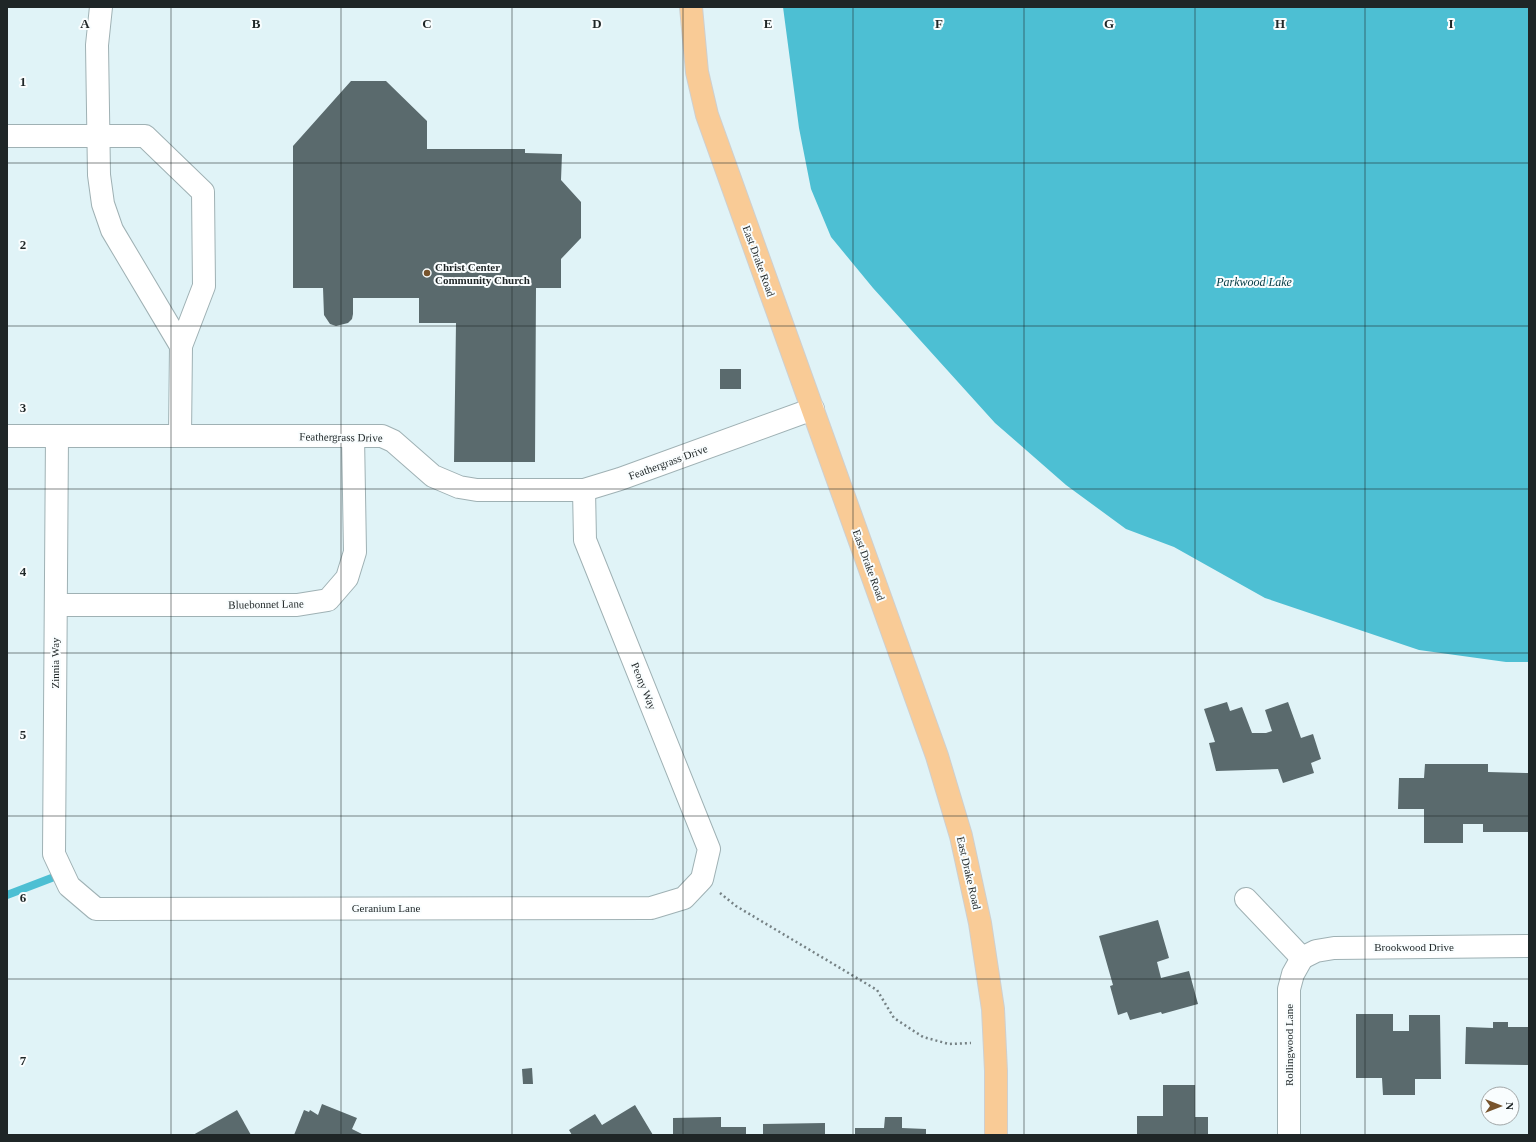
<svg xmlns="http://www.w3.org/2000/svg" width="1536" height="1142" viewBox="0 0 1536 1142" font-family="'Times New Roman',serif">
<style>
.water{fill:#4dbfd3}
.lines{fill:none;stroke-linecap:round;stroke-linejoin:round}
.stream{stroke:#4dbfd3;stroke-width:8}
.building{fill:#5a6a6d}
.minor-casing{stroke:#9fb1b4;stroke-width:24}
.major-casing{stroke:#cecfcf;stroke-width:24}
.path{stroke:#768285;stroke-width:2.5;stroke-dasharray:2 3;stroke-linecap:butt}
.minor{stroke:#fff;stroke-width:22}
.major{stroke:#f9cb96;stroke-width:22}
.grid{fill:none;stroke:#1f2627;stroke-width:1;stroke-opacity:0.55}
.poi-dot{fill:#77542d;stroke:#f9fdfe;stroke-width:1.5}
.labels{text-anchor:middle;stroke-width:4;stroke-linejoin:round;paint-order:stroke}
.street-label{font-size:11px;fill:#1f2627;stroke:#f9fdfe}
.poi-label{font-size:11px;font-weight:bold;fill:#1f2627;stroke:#f9fdfe;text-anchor:start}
.water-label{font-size:12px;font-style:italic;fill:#043b44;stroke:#f9fdfe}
.grid-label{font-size:13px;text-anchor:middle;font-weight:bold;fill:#1f2627;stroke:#f9fdfe;stroke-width:4;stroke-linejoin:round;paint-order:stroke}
</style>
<rect width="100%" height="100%" fill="#e0f3f7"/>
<polygon class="water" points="783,7 1529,7 1529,662 1506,662 1419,650 1265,598 1174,547 1126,529 1066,485 995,423 873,288 831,237 811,189 799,128"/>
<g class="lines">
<polyline class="stream" points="7,895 62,874"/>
</g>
<g class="building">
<polygon points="351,81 386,81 427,121 427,149 525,149 525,153 562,154 561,180 581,202 581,238 561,259 561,288 536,288 535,462 454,462 456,323 419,323 419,298 353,298 353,314 352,319 348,323 336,326 330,324 324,315 323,288 293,288 293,146"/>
<rect x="720" y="369" width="21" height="20"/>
<polygon points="1227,702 1230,711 1242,707 1252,733 1266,733 1272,731 1265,710 1288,702 1301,738 1313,734 1321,759 1311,763 1314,773 1283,783 1278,769 1216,771 1209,743 1215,742 1204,709"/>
<polygon points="1425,764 1488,764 1488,772 1529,773 1529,832 1483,832 1483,824 1463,824 1463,843 1424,843 1424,809 1398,809 1399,778 1424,778"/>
<polygon points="1158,920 1169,958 1157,962 1161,978 1189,971 1198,1004 1162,1014 1161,1012 1130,1020 1127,1012 1118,1015 1110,986 1113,985 1099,936"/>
<polygon points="1356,1014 1393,1014 1393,1031 1409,1031 1409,1015 1440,1015 1441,1079 1415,1079 1415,1095 1383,1095 1382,1078 1356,1078"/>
<polygon points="1493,1022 1508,1022 1508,1027 1529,1027 1529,1065 1465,1064 1466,1027 1493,1028"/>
<polygon points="532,1068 533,1084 523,1084 522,1069"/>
<polygon points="1163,1085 1195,1085 1195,1117 1208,1117 1208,1135 1137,1135 1137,1116 1163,1116"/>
<polygon points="322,1104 357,1118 352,1129 364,1135 294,1135 304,1110 309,1112 310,1110 318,1115"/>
<polygon points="635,1105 653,1135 572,1135 569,1130 595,1114 602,1125"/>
<polygon points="237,1110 251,1135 193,1135"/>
<polygon points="721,1117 721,1127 746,1127 746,1135 673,1135 673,1118"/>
<polygon points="885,1117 902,1117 902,1128 926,1129 926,1135 855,1135 855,1128 884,1128"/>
<polygon points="825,1123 825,1135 763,1135 763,1124"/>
</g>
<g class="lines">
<defs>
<g id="minor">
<polyline points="101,7 97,45 99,175 103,204 112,230 181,346 180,436"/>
<polyline points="7,136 145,136 203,192 204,286 181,346"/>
<polyline points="7,436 382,436 393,441 433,476 459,487 477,490 584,490 620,479 813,409"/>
<polyline points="57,436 54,854 69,886 96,909 651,908 684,898 702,879 709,849 585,540 584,490"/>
<polyline points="56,605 297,605 328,600 347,578 355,552 353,436"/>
<polyline points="1246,899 1302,958"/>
<polyline points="1302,958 1316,951 1334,948 1529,946"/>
<polyline points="1289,1135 1289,989 1293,974 1302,958"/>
</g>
<polyline id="major" points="691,7 697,72 707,115 937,756 961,836 980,923 993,1009 996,1071 996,1135"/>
</defs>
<use href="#minor" class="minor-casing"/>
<use href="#major" class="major-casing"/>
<polyline class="path" points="720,893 736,906 877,990 894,1018 923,1037 949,1044 971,1043"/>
<use href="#minor" class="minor"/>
<use href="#major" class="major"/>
</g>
<path class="grid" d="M171,7V1135M341,7V1135M512,7V1135M683,7V1135M853,7V1135M1024,7V1135M1195,7V1135M1365,7V1135M7,163H1529M7,326H1529M7,489H1529M7,653H1529M7,816H1529M7,979H1529"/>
<circle class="poi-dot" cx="427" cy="273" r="4"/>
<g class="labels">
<g class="street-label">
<text transform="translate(759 261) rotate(70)" y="4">East Drake Road</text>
<text transform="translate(341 437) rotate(1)" y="4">Feathergrass Drive</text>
<text transform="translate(668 462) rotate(-20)" y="4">Feathergrass Drive</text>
<text transform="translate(869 565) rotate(70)" y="4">East Drake Road</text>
<text transform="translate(266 604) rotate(-1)" y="4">Bluebonnet Lane</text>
<text transform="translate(55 663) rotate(-90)" y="4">Zinnia Way</text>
<text transform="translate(644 686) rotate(68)" y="4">Peony Way</text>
<text transform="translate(969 873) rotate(77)" y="4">East Drake Road</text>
<text x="386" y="912">Geranium Lane</text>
<text x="1414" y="951">Brookwood Drive</text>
<text transform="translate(1289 1045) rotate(-90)" y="4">Rollingwood Lane</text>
</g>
<g class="poi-label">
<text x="435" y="271">Christ Center<tspan x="435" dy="13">Community Church</tspan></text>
</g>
<g class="water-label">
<text x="1254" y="286">Parkwood Lake</text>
</g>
</g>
<g class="grid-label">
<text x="85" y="28">A</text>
<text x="256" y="28">B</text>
<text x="427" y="28">C</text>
<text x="597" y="28">D</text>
<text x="768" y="28">E</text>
<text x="939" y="28">F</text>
<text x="1109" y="28">G</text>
<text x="1280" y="28">H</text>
<text x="1451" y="28">I</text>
<text x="23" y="86">1</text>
<text x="23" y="249">2</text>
<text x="23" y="412">3</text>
<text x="23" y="576">4</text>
<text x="23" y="739">5</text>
<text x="23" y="902">6</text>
<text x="23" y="1065">7</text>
</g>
<rect width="1536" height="1142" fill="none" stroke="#1f2627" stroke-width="16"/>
<g transform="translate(1500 1106) rotate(90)"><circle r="19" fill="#f9fdfe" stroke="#a2a7a8"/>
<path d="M0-3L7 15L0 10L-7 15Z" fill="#77542d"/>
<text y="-6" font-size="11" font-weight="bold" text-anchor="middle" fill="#1f2627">N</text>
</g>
</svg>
